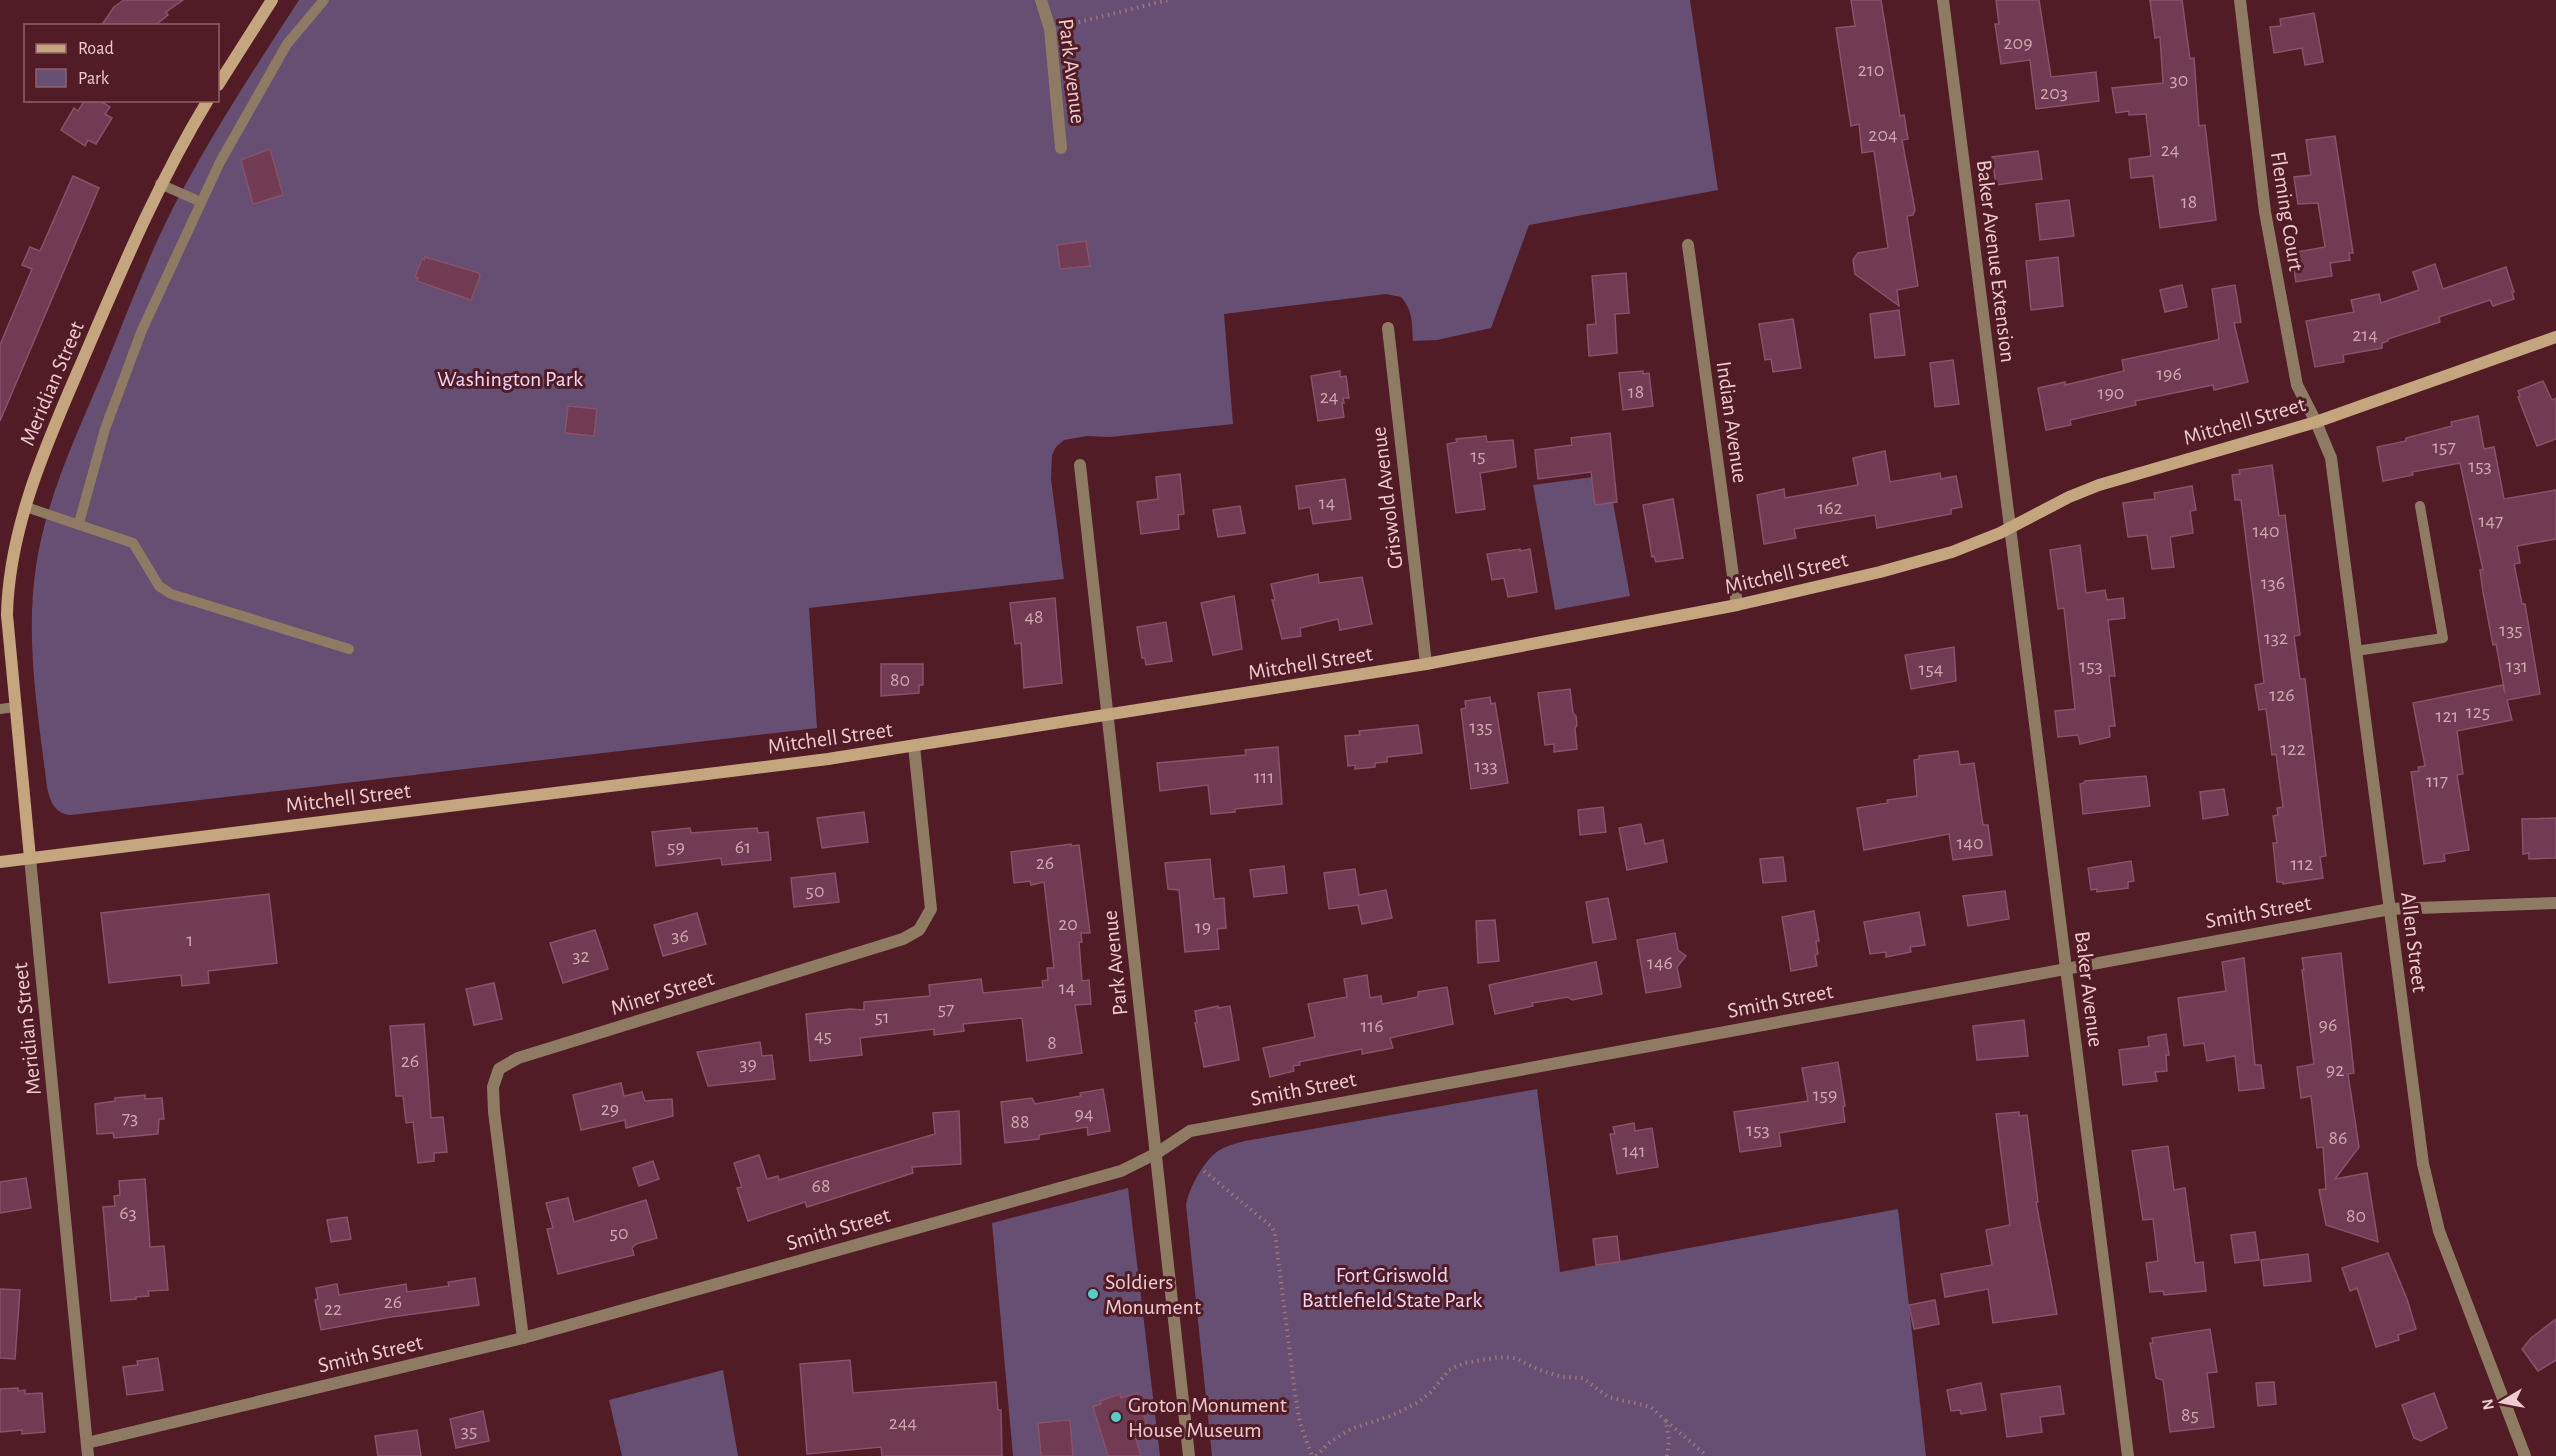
<svg xmlns="http://www.w3.org/2000/svg" width="2556" height="1456" viewBox="0 0 2556 1456" font-family="'Alegreya Sans',sans-serif">
<style>
.green{fill:#664f73}
.building{fill:#703b53;stroke:#89526a;stroke-width:1.5}
.lines{fill:none;stroke-linecap:round;stroke-linejoin:round}
.path{stroke:#a0747a;stroke-width:4;stroke-dasharray:1.5 4.5;stroke-linecap:butt}
.lane{stroke:#8f7b63;stroke-width:10}
.street{stroke:#8f7b63;stroke-width:12}
.secondary{stroke:#c4a57e;stroke-width:12}
.poi-dot{fill:#53cdca;stroke:#511c25;stroke-width:2}
.labels{text-anchor:middle;stroke-width:6;stroke-linejoin:round;paint-order:stroke}
.number-label{font-size:20px;fill:#cea7af}
.street-label{font-size:22px;fill:#eecbce;stroke:#511c25}
.park-label{font-size:22px;fill:#edd8f9;stroke:#511c25}
.poi-label{font-size:22px;fill:#eecbce;stroke:#511c25;text-anchor:start}
</style>
<rect width="100%" height="100%" fill="#511c25"/>
<g class="green">
<path d="M299,0H1690L1718,190L1529,225L1491,328L1437,340L1413,341C1412,324 1413,310 1401,297L1386,294L1224,314L1233,424L1110,437L1087,436L1064,440L1056,447L1052,455L1051,479L1064,579L809,608L817,728L71,815C55,814 50,802 47,787C38,714 25,640 36,566C46,500 75,438 101,377C125,319 147,258 176,202C213,132 256,66 299,0Z"/>
<polygon points="1608,475 1630,596 1555,610 1533,485"/>
<path d="M1537,1089L1560,1272L1898,1209L1926,1456H1212L1186,1205C1189,1188 1203,1162 1218,1151C1226,1146 1236,1143 1245,1141Z"/>
<polygon points="1128,1188 1160,1456 1013,1456 992,1223"/>
<polygon points="723,1370 738,1456 622,1456 609,1400"/>
</g>
<g class="building">
<polygon points="124,0 183,0 166,12 168,15 154,26 101,26 114,7"/>
<polygon points="1851,0 1881,0 1900,116 1904,115 1908,139 1902,140 1915,210 1913,215 1907,216 1918,286 1897,290 1899,306 1855,274 1853,260 1858,253 1888,248 1874,151 1862,153 1859,124 1851,126 1836,28 1855,26"/>
<polygon points="1996,0 2039,0 2051,77 2096,72 2099,101 2036,109 2030,60 2001,64 1995,24 1999,24"/>
<polygon points="2150,0 2182,0 2190,59 2194,58 2199,126 2205,125 2216,220 2160,228 2153,176 2131,178 2129,159 2151,156 2146,114 2129,115 2129,111 2116,113 2112,88 2163,83 2160,37 2155,38"/>
<polygon points="2314,13 2323,62 2305,65 2302,48 2274,53 2270,27 2281,26 2280,19"/>
<polygon points="85,100 99,100 110,107 105,114 112,118 96,144 88,140 85,146 61,130 74,108 78,111"/>
<polygon points="2335,136 2353,253 2349,253 2350,260 2330,263 2332,276 2296,282 2291,253 2325,247 2318,203 2298,204 2294,177 2311,175 2306,140"/>
<polygon points="270,149 283,195 253,204 241,160"/>
<polygon points="2038,151 2042,179 1996,185 1992,157"/>
<polygon points="73,176 99,188 0,421 0,345 32,269 22,265 30,247 40,251"/>
<polygon points="2069,200 2074,236 2040,240 2036,204"/>
<polygon points="1086,241 1090,266 1060,269 1057,245"/>
<polygon points="425,257 479,273 480,276 471,300 417,281 418,278 415,277 422,259 424,260"/>
<polygon points="2058,257 2063,306 2031,310 2026,261"/>
<polygon points="2435,264 2443,289 2506,267 2514,292 2512,292 2514,299 2493,306 2490,300 2439,317 2440,322 2388,339 2388,341 2382,343 2382,348 2343,355 2344,362 2315,367 2306,321 2354,312 2351,300 2379,294 2381,303 2419,290 2413,272"/>
<polygon points="1626,273 1629,313 1615,314 1617,353 1589,356 1587,325 1596,324 1592,276"/>
<polygon points="2182,285 2187,307 2165,312 2160,290"/>
<polygon points="2235,285 2241,322 2234,323 2248,382 2214,390 2213,385 2135,401 2136,405 2070,420 2071,425 2046,430 2038,388 2065,382 2065,385 2124,371 2122,360 2217,340 2219,339 2212,289"/>
<polygon points="1899,310 1905,355 1875,358 1870,314"/>
<polygon points="1793,319 1801,368 1773,372 1771,359 1765,360 1759,324"/>
<polygon points="1953,360 1959,404 1935,407 1930,363"/>
<polygon points="1340,371 1340,377 1346,376 1349,398 1343,398 1344,403 1342,403 1344,417 1318,421 1311,376"/>
<polygon points="1643,371 1643,374 1649,373 1653,406 1623,410 1619,373"/>
<polygon points="2543,381 2552,400 2556,398 2556,439 2537,446 2518,397 2520,396 2518,391"/>
<polygon points="568,406 597,409 594,436 565,433"/>
<polygon points="2478,416 2484,449 2494,447 2504,499 2556,490 2556,539 2517,546 2520,563 2514,564 2522,604 2525,604 2540,694 2507,700 2512,720 2457,731 2463,774 2457,775 2469,850 2444,854 2445,861 2424,864 2411,772 2419,771 2418,767 2425,766 2413,703 2503,685 2505,693 2496,644 2493,645 2483,592 2480,570 2483,570 2460,463 2412,472 2413,475 2383,481 2377,447 2406,441 2406,438 2452,426 2451,422"/>
<polygon points="1610,433 1617,502 1595,505 1591,472 1538,479 1535,450 1572,445 1571,438"/>
<polygon points="1486,436 1487,442 1513,440 1516,467 1480,473 1485,509 1456,513 1447,444 1457,442 1456,439"/>
<polygon points="1885,451 1890,482 1940,473 1941,479 1956,476 1962,507 1951,509 1951,514 1877,528 1875,515 1794,529 1796,538 1764,544 1757,495 1784,489 1785,498 1858,485 1853,458"/>
<polygon points="2272,465 2279,516 2285,515 2300,635 2294,636 2300,679 2305,679 2326,856 2320,857 2323,878 2283,884 2283,882 2277,882 2273,843 2277,843 2273,816 2278,815 2277,808 2283,807 2276,754 2272,755 2266,709 2259,710 2255,685 2264,683 2241,500 2235,500 2232,475 2240,474 2239,470"/>
<polygon points="1180,474 1184,514 1178,515 1179,529 1141,534 1137,502 1158,499 1156,477"/>
<polygon points="1345,479 1351,519 1313,524 1310,507 1299,509 1296,486"/>
<polygon points="2192,486 2196,510 2190,511 2193,533 2170,537 2174,567 2152,569 2147,535 2128,537 2123,503 2155,499 2154,493"/>
<polygon points="1673,499 1683,558 1656,562 1654,556 1652,557 1643,505"/>
<polygon points="1240,506 1245,533 1218,537 1213,510"/>
<polygon points="2080,545 2086,593 2105,590 2107,600 2123,598 2125,618 2108,620 2115,676 2109,676 2115,726 2109,726 2110,737 2080,744 2078,735 2058,737 2055,711 2075,709 2064,608 2058,609 2050,550"/>
<polygon points="1520,549 1520,551 1530,549 1537,592 1508,597 1504,578 1492,580 1487,554"/>
<polygon points="1318,574 1319,583 1362,577 1372,624 1340,630 1338,619 1300,628 1301,636 1282,639 1272,600 1275,600 1271,584"/>
<polygon points="1234,596 1242,649 1213,655 1201,603"/>
<polygon points="1055,598 1062,683 1024,688 1021,643 1015,644 1010,603"/>
<polygon points="1166,622 1172,661 1146,665 1145,658 1142,658 1137,627"/>
<polygon points="1954,647 1956,681 1911,689 1905,655"/>
<polygon points="881,664 923,664 923,685 919,685 919,693 881,696"/>
<polygon points="1570,689 1573,713 1576,716 1577,725 1575,728 1577,749 1554,752 1554,744 1545,745 1538,693"/>
<polygon points="1490,697 1491,704 1495,703 1508,783 1471,789 1461,709 1466,708 1465,701"/>
<polygon points="1418,725 1422,753 1387,757 1387,762 1375,763 1375,767 1355,769 1355,765 1348,766 1345,736 1360,735 1359,731"/>
<polygon points="1278,747 1282,804 1235,809 1235,812 1211,814 1208,785 1160,791 1157,763 1246,755 1245,750"/>
<polygon points="1958,751 1960,765 1974,763 1983,825 1988,825 1992,855 1953,860 1949,834 1864,850 1857,808 1888,803 1887,800 1917,796 1914,760 1919,759 1919,756"/>
<polygon points="2146,776 2150,806 2083,814 2080,784 2084,783 2085,781"/>
<polygon points="2224,789 2228,815 2203,819 2200,792"/>
<polygon points="1603,807 1606,832 1580,835 1578,810"/>
<polygon points="864,812 868,842 822,848 817,818"/>
<polygon points="2556,818 2556,858 2529,859 2529,853 2523,854 2522,819"/>
<polygon points="1641,824 1645,844 1663,840 1667,862 1627,870 1619,828"/>
<polygon points="690,828 691,833 757,828 758,833 768,832 771,860 722,865 721,858 656,866 652,832"/>
<polygon points="1071,844 1071,846 1079,845 1090,933 1081,933 1082,942 1079,942 1082,981 1089,980 1091,1004 1075,1005 1082,1053 1027,1061 1022,1018 963,1024 964,1031 934,1035 934,1029 860,1038 862,1055 810,1061 806,1014 850,1009 864,1010 864,1002 930,996 929,985 981,979 983,993 1043,987 1042,981 1048,980 1047,968 1054,968 1044,882 1031,885 1030,881 1014,883 1011,852"/>
<polygon points="1783,857 1786,881 1763,883 1760,859"/>
<polygon points="1210,859 1214,899 1224,898 1226,928 1217,929 1219,949 1185,952 1179,890 1168,889 1165,863"/>
<polygon points="2131,861 2134,881 2128,882 2128,888 2097,892 2097,889 2091,890 2088,868"/>
<polygon points="1284,866 1287,893 1254,897 1250,870"/>
<polygon points="1355,869 1359,895 1386,890 1392,918 1362,924 1358,905 1329,909 1324,873"/>
<polygon points="835,873 839,902 794,907 791,878"/>
<polygon points="2005,891 2009,919 1968,926 1963,896"/>
<polygon points="269,894 277,963 208,971 209,983 182,986 181,975 109,983 101,913"/>
<polygon points="1608,898 1616,939 1593,943 1586,902"/>
<polygon points="1814,911 1819,941 1816,941 1818,954 1815,955 1817,966 1791,971 1782,917"/>
<polygon points="1919,912 1925,945 1910,947 1911,952 1886,957 1886,952 1870,954 1864,922"/>
<polygon points="697,913 706,944 663,956 654,925"/>
<polygon points="1495,920 1499,961 1478,963 1476,921"/>
<polygon points="595,930 608,969 563,983 550,943"/>
<polygon points="1675,933 1678,950 1686,956 1677,967 1681,987 1646,993 1637,940"/>
<polygon points="2341,953 2354,1073 2348,1074 2359,1147 2335,1179 2367,1173 2378,1242 2326,1225 2319,1190 2326,1189 2323,1147 2317,1148 2311,1096 2301,1098 2297,1067 2314,1064 2302,970 2304,970 2302,958"/>
<polygon points="2244,958 2255,1065 2261,1065 2264,1088 2239,1091 2235,1056 2207,1061 2204,1043 2184,1046 2178,998 2226,991 2222,962"/>
<polygon points="1596,962 1602,994 1572,1000 1568,997 1532,1003 1533,1006 1495,1014 1489,985"/>
<polygon points="1367,975 1370,998 1381,996 1382,1004 1418,997 1418,992 1447,987 1453,1024 1390,1038 1393,1048 1362,1054 1362,1049 1299,1062 1300,1065 1293,1066 1294,1071 1270,1077 1263,1048 1315,1037 1308,1004 1347,997 1344,979"/>
<polygon points="494,983 502,1019 474,1025 466,989"/>
<polygon points="1218,1006 1218,1008 1230,1006 1239,1060 1204,1067 1195,1023 1197,1022 1195,1011"/>
<polygon points="2024,1020 2028,1056 1977,1060 1973,1026"/>
<polygon points="424,1024 431,1118 443,1117 447,1152 434,1153 434,1161 418,1163 413,1122 406,1123 403,1096 396,1096 390,1026"/>
<polygon points="2166,1034 2169,1055 2166,1055 2167,1071 2155,1072 2157,1081 2123,1085 2119,1050 2149,1046 2148,1037"/>
<polygon points="760,1042 762,1056 772,1055 775,1079 708,1086 697,1052"/>
<polygon points="1838,1062 1845,1106 1843,1107 1845,1122 1779,1133 1781,1146 1740,1152 1734,1112 1808,1101 1802,1068"/>
<polygon points="621,1083 624,1096 642,1092 645,1101 672,1099 673,1116 626,1128 625,1120 581,1130 573,1095"/>
<polygon points="1103,1089 1110,1131 1088,1135 1087,1127 1039,1135 1039,1139 1005,1143 1001,1102 1032,1098 1035,1104 1081,1096 1080,1093"/>
<polygon points="145,1095 145,1099 162,1098 164,1119 159,1119 158,1134 114,1138 113,1133 97,1134 95,1104 115,1101 115,1098"/>
<polygon points="959,1111 961,1164 912,1167 913,1173 845,1195 807,1207 805,1202 748,1221 737,1188 742,1187 734,1163 759,1155 767,1179 778,1176 779,1180 935,1134 933,1113"/>
<polygon points="2019,1112 2019,1116 2027,1115 2038,1202 2036,1202 2057,1314 1993,1323 1988,1289 1945,1297 1941,1274 1992,1265 1986,1230 2010,1225 1996,1114"/>
<polygon points="1634,1123 1635,1131 1652,1128 1658,1167 1617,1174 1610,1134 1615,1134 1613,1127"/>
<polygon points="2168,1146 2174,1190 2185,1188 2195,1263 2203,1262 2206,1291 2164,1295 2163,1291 2150,1292 2146,1263 2158,1261 2153,1219 2143,1220 2132,1151"/>
<polygon points="653,1161 659,1179 639,1186 633,1168"/>
<polygon points="26,1178 31,1208 0,1213 0,1182"/>
<polygon points="145,1179 150,1247 164,1246 168,1290 148,1291 149,1296 136,1297 136,1299 111,1301 103,1207 115,1206 114,1196 120,1195 119,1181"/>
<polygon points="568,1198 574,1222 646,1200 657,1238 636,1244 632,1248 634,1255 558,1274 547,1229 553,1228 546,1203"/>
<polygon points="347,1217 351,1239 331,1242 327,1220"/>
<polygon points="2255,1232 2259,1260 2235,1263 2231,1235"/>
<polygon points="1617,1236 1620,1262 1596,1265 1593,1239"/>
<polygon points="2388,1253 2407,1299 2416,1329 2398,1335 2399,1340 2376,1347 2357,1288 2350,1291 2342,1268"/>
<polygon points="2308,1254 2311,1281 2264,1286 2261,1260"/>
<polygon points="475,1278 479,1305 391,1317 321,1330 315,1300 318,1299 316,1288 337,1284 339,1295 406,1284 407,1292 449,1286 448,1282"/>
<polygon points="0,1289 20,1290 15,1359 0,1358"/>
<polygon points="1935,1300 1939,1324 1914,1329 1909,1305"/>
<polygon points="2556,1319 2556,1360 2538,1371 2522,1349 2531,1338"/>
<polygon points="2210,1329 2217,1372 2207,1373 2214,1427 2170,1432 2163,1380 2156,1378 2150,1343 2153,1343 2152,1338"/>
<polygon points="158,1358 163,1390 127,1395 123,1367 138,1365 137,1361"/>
<polygon points="850,1360 853,1393 996,1382 998,1410 1001,1410 1002,1456 882,1456 881,1447 807,1454 800,1364"/>
<polygon points="2274,1382 2276,1404 2258,1406 2256,1383"/>
<polygon points="1981,1383 1986,1410 1961,1414 1960,1410 1951,1411 1947,1390"/>
<polygon points="2060,1386 2064,1414 2040,1417 2042,1432 2007,1437 2001,1394"/>
<polygon points="18,1388 18,1391 25,1390 25,1394 42,1393 45,1432 22,1434 22,1430 0,1432 0,1389"/>
<polygon points="1137,1393 1147,1425 1140,1427 1143,1437 1136,1439 1141,1456 1108,1456 1093,1407 1101,1404 1100,1401 1120,1394 1121,1398"/>
<polygon points="2434,1393 2447,1428 2421,1441 2414,1438 2402,1405"/>
<polygon points="483,1411 489,1441 456,1448 450,1419"/>
<polygon points="1070,1420 1073,1456 1041,1456 1038,1423"/>
<polygon points="417,1430 421,1456 378,1456 375,1436"/>
</g>
<g class="lines">
<g class="path">
<polyline points="1067,25 1168,0"/>
<polyline points="1204,1171 1272,1227 1275,1234 1295,1394 1300,1423 1312,1456"/>
<polyline points="1666,1421 1707,1456"/>
<polyline points="1316,1456 1330,1442 1351,1429 1393,1415 1417,1403 1431,1392 1449,1370 1464,1363 1499,1357 1515,1358 1537,1369 1562,1377 1583,1378 1608,1397 1651,1407 1666,1421 1669,1441 1667,1456"/>
</g>
<g class="lane">
<polyline points="160,184 201,202"/>
<polyline points="26,507 133,543 159,586 171,594 349,649"/>
<polyline points="79,523 105,429 142,330 220,162 287,44 324,0"/>
<polyline points="2356,651 2443,638 2420,506"/>
<polyline points="0,709 15,707"/>
</g>
<g class="street">
<polyline points="1041,0 1050,29 1061,148"/>
<polyline points="1943,0 2128,1456"/>
<polyline points="2240,0 2265,212 2297,385 2316,422 2331,458 2423,1164 2439,1231 2525,1456"/>
<polyline points="1688,245 1737,605"/>
<polyline points="1388,328 1426,664"/>
<polyline points="1080,465 1189,1456"/>
<polyline points="30,858 88,1456"/>
<polyline points="523,1338 494,1112 493,1087 499,1069 518,1058 903,939 919,930 931,909 914,746"/>
<polyline points="87,1443 523,1338 1121,1171 1157,1153 1190,1131 2390,909 2556,903"/>
</g>
<g class="secondary">
<polyline points="218,85 272,0"/>
<path d="M30,858L7,615C9,522 51,434 87,350C124,264 159,181 208,100"/>
<polyline points="0,862 828,759 1426,664 1737,605 1880,572 1952,552 2000,533 2069,497 2099,485 2316,422 2556,337"/>
</g>
</g>
<g class="poi-dot">
<circle cx="1093" cy="1294" r="6"/>
<circle cx="1116" cy="1417" r="6"/>
</g>
<g class="labels">
<g class="number-label">
<text x="2018" y="49">209</text>
<text x="1871" y="76">210</text>
<text x="2179" y="86">30</text>
<text x="2054" y="99">203</text>
<text x="1883" y="141">204</text>
<text x="2170" y="156">24</text>
<text x="2189" y="208">18</text>
<text x="2365" y="341">214</text>
<text x="2169" y="380">196</text>
<text x="1636" y="398">18</text>
<text x="2111" y="399">190</text>
<text x="1329" y="403">24</text>
<text x="2444" y="453">157</text>
<text x="1478" y="462">15</text>
<text x="2480" y="472">153</text>
<text x="1327" y="509">14</text>
<text x="1830" y="514">162</text>
<text x="2491" y="527">147</text>
<text x="2266" y="537">140</text>
<text x="2273" y="589">136</text>
<text x="1034" y="623">48</text>
<text x="2511" y="636">135</text>
<text x="2276" y="644">132</text>
<text x="2091" y="672">153</text>
<text x="2517" y="672">131</text>
<text x="1931" y="675">154</text>
<text x="900" y="686">80</text>
<text x="2282" y="701">126</text>
<text x="2478" y="718">125</text>
<text x="2447" y="722">121</text>
<text x="1481" y="733">135</text>
<text x="2293" y="755">122</text>
<text x="1486" y="772">133</text>
<text x="1264" y="783">111</text>
<text x="2437" y="787">117</text>
<text x="1970" y="849">140</text>
<text x="676" y="853">59</text>
<text x="743" y="853">61</text>
<text x="1045" y="869">26</text>
<text x="2302" y="870">112</text>
<text x="815" y="897">50</text>
<text x="1068" y="930">20</text>
<text x="1203" y="933">19</text>
<text x="680" y="942">36</text>
<text x="190" y="946">1</text>
<text x="581" y="962">32</text>
<text x="1660" y="969">146</text>
<text x="1067" y="994">14</text>
<text x="946" y="1015">57</text>
<text x="882" y="1023">51</text>
<text x="2328" y="1031">96</text>
<text x="1372" y="1032">116</text>
<text x="823" y="1042">45</text>
<text x="1052" y="1049">8</text>
<text x="410" y="1067">26</text>
<text x="748" y="1070">39</text>
<text x="2335" y="1076">92</text>
<text x="1825" y="1101">159</text>
<text x="610" y="1115">29</text>
<text x="1084" y="1120">94</text>
<text x="130" y="1124">73</text>
<text x="1020" y="1128">88</text>
<text x="1758" y="1136">153</text>
<text x="2338" y="1144">86</text>
<text x="1634" y="1157">141</text>
<text x="821" y="1192">68</text>
<text x="128" y="1219">63</text>
<text x="2356" y="1222">80</text>
<text x="619" y="1239">50</text>
<text x="393" y="1308">26</text>
<text x="333" y="1315">22</text>
<text x="2190" y="1421">85</text>
<text x="903" y="1429">244</text>
<text x="469" y="1437">35</text>
</g>
<g class="street-label">
<text transform="translate(1073 71) rotate(83)" y="8">Park Avenue</text>
<text transform="translate(2288 211) rotate(81)" y="8">Fleming Court</text>
<text transform="translate(1997 261) rotate(83)" y="8">Baker Avenue Extension</text>
<text transform="translate(51 383) rotate(-67)" y="8">Meridian Street</text>
<text transform="translate(2244 420) rotate(-16)" y="8">Mitchell Street</text>
<text transform="translate(1733 422) rotate(82)" y="8">Indian Avenue</text>
<text transform="translate(1386 498) rotate(-97)" y="8">Griswold Avenue</text>
<text transform="translate(1786 572) rotate(-13)" y="8">Mitchell Street</text>
<text transform="translate(1310 662) rotate(-9)" y="8">Mitchell Street</text>
<text transform="translate(830 737) rotate(-8)" y="8">Mitchell Street</text>
<text transform="translate(348 797) rotate(-7)" y="8">Mitchell Street</text>
<text transform="translate(2258 911) rotate(-10)" y="8">Smith Street</text>
<text transform="translate(2415 942) rotate(83)" y="8">Allen Street</text>
<text transform="translate(1114 963) rotate(-96)" y="8">Park Avenue</text>
<text transform="translate(2090 989) rotate(83)" y="8">Baker Avenue</text>
<text transform="translate(662 992) rotate(-17)" y="8">Miner Street</text>
<text transform="translate(1780 1000) rotate(-11)" y="8">Smith Street</text>
<text transform="translate(26 1029) rotate(-96)" y="8">Meridian Street</text>
<text transform="translate(1303 1088) rotate(-11)" y="8">Smith Street</text>
<text transform="translate(838 1228) rotate(-16)" y="8">Smith Street</text>
<text transform="translate(370 1353) rotate(-13)" y="8">Smith Street</text>
</g>
<g class="park-label">
<text x="510" y="386">Washington Park</text>
<text x="1392" y="1282">Fort Griswold<tspan x="1392" dy="25">Battlefield State Park</tspan></text>
</g>
<g class="poi-label">
<text x="1105" y="1289">Soldiers<tspan x="1105" dy="25">Monument</tspan></text>
<text x="1128" y="1412">Groton Monument<tspan x="1128" dy="25">House Museum</tspan></text>
</g>
</g>
<rect x="24" y="24" width="195" height="78" fill="#511c25" stroke="#906269" stroke-width="1.5"/>
<rect x="36" y="44" width="30" height="9" fill="#c4a57e" stroke="#906269" stroke-width="1.5"/>
<text x="78" y="54" font-size="18" fill="#eecbce">Road</text>
<rect x="36" y="69" width="30" height="18" fill="#664f73" stroke="#906269" stroke-width="1.5"/>
<text x="78" y="84" font-size="18" fill="#eecbce">Park</text>
<g transform="translate(2502 1402) rotate(260)" stroke="#511c25" stroke-width="4.5" paint-order="stroke">
<path d="M0-4.5L10 22L0 15L-10 22Z" fill="#eecbce"/>
<text y="-9" font-size="16" font-weight="bold" text-anchor="middle" fill="#eecbce">N</text>
</g>
</svg>
